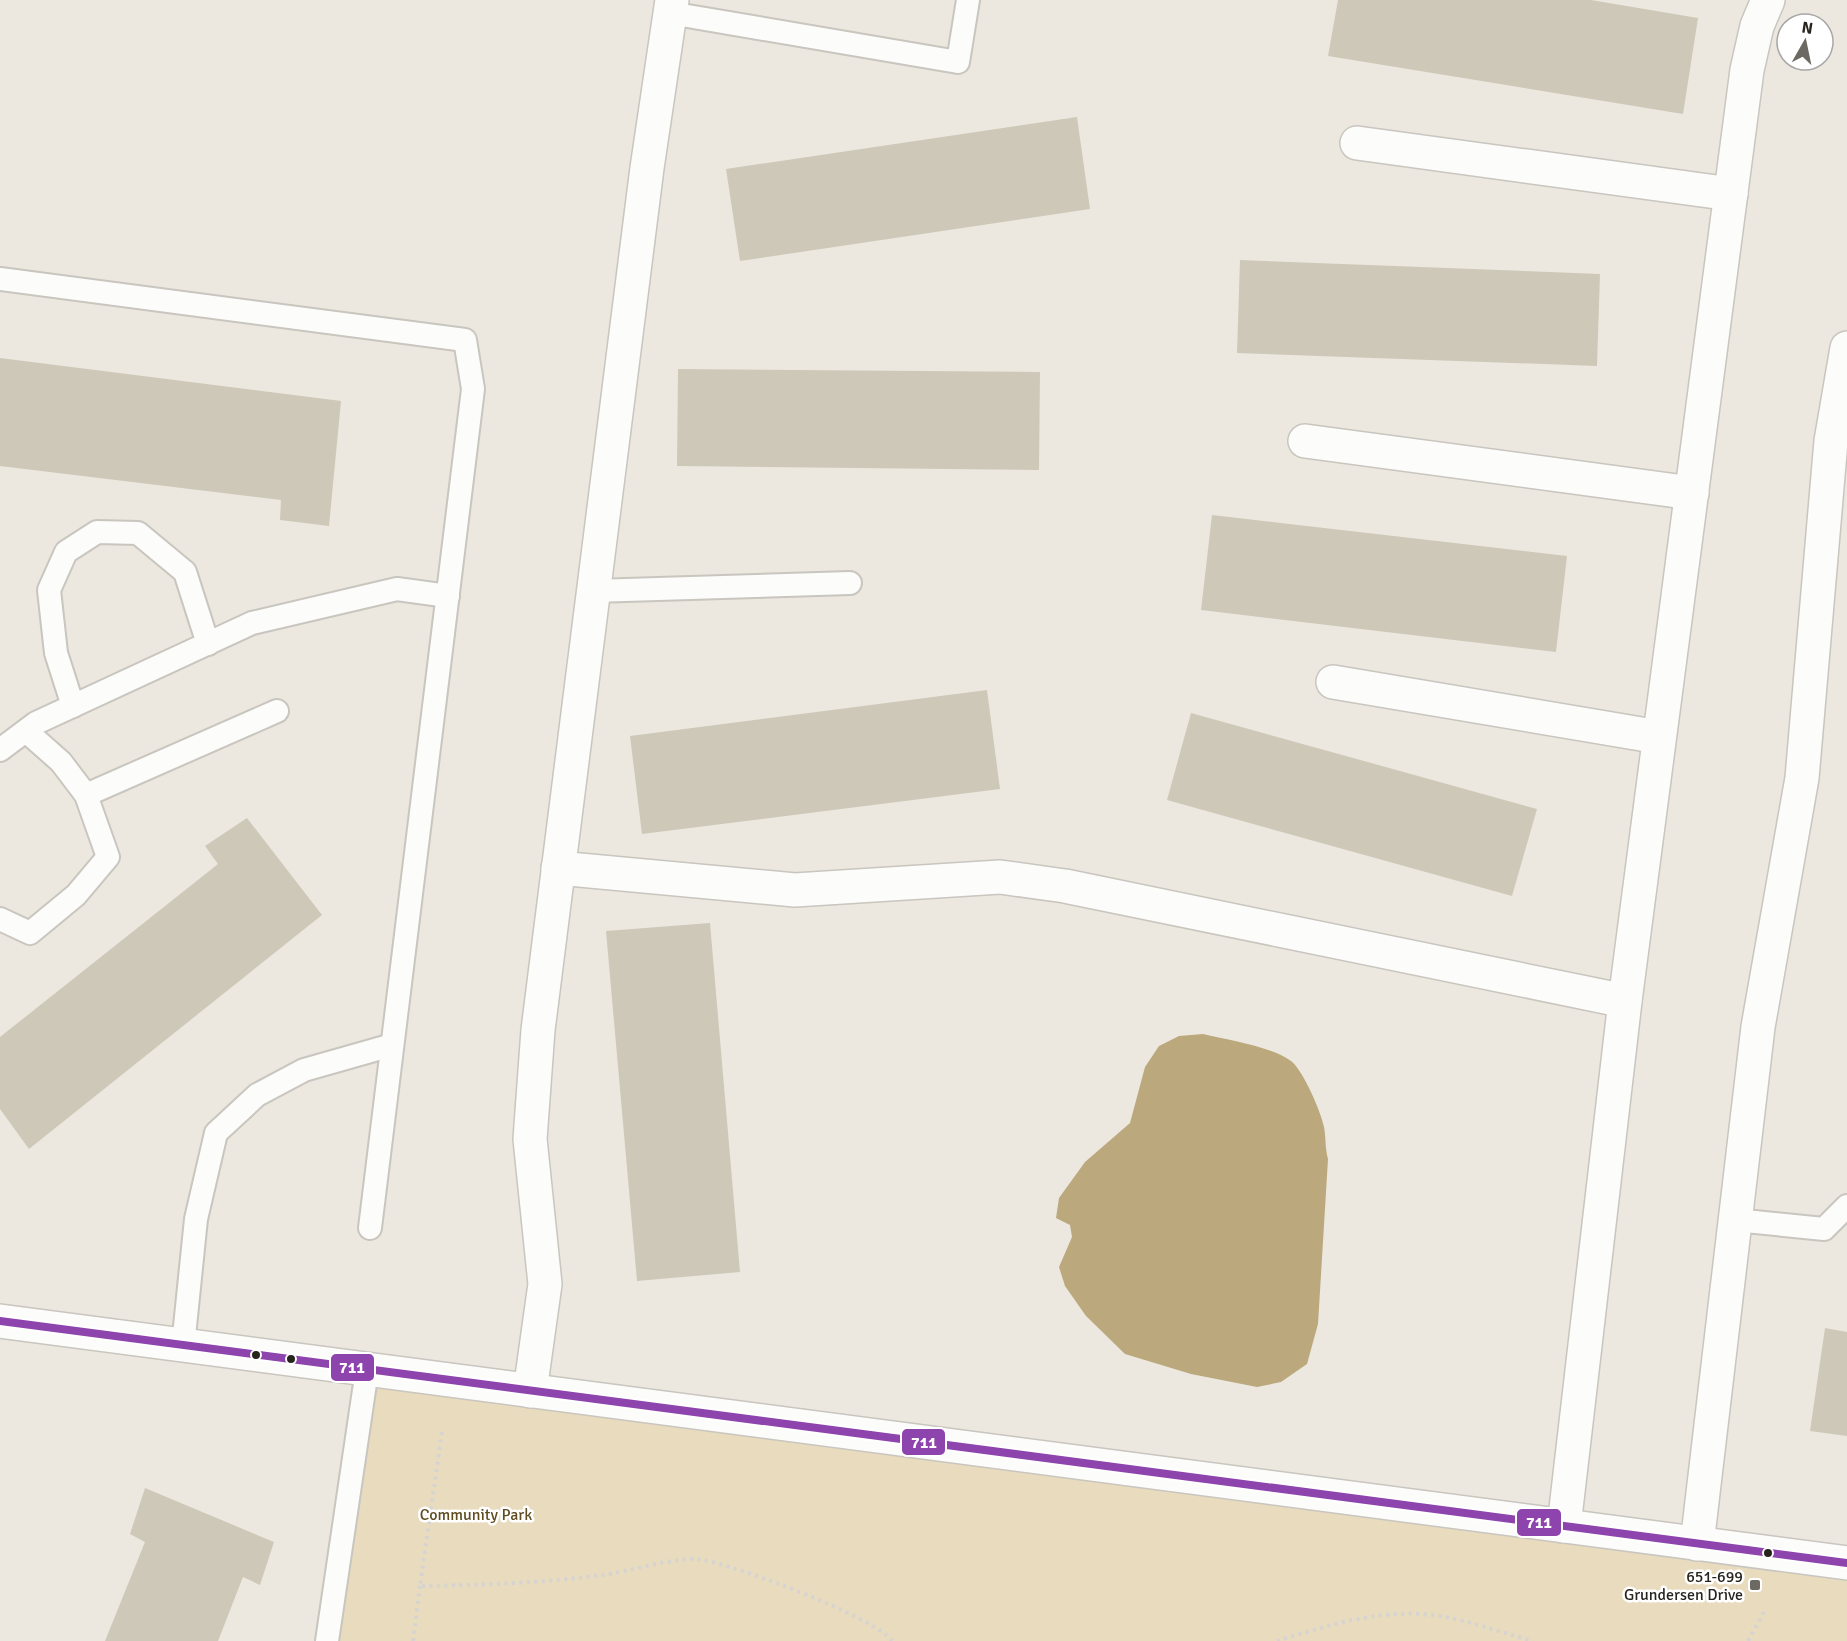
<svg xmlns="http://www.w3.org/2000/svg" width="1847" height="1641" viewBox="0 0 1847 1641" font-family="Signika,sans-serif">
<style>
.green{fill:#e9dbbe}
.water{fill:#bba87d}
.building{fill:#cec8b8}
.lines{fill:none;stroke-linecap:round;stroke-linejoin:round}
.lane-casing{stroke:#c9c5bf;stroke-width:26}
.street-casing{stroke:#c9c5bf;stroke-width:36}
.path{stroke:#d6d4d1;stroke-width:4;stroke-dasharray:3 4.5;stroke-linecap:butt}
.lane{stroke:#fcfcfa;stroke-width:22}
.street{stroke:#fcfcfa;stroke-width:33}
.bus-1-casing{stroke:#fff;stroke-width:12}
.bus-1{stroke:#8e44ad;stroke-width:8}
.bus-dot{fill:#26241d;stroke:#fff;stroke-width:2}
.poi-dot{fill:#6b6961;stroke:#fff;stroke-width:2}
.labels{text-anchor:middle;stroke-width:5;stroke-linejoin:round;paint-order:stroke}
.park-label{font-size:16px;fill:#5f4c1f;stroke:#fff}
.poi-label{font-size:16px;fill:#26241d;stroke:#fff;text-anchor:end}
.line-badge{stroke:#fff;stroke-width:2}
.badge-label{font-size:16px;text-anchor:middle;font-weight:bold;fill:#fff}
</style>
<rect width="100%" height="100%" fill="#ece8df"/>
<polygon class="green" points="367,1370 1847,1573 1847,1641 331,1641"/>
<path class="water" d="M1203,1034C1228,1040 1270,1046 1291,1061C1303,1070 1321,1112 1324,1127C1326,1137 1325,1148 1328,1159L1318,1324L1307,1364L1281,1382L1257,1387L1191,1374L1125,1354L1086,1316L1065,1286L1059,1267L1072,1237L1070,1225L1056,1218L1059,1198L1085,1162L1130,1123L1145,1067L1159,1046L1179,1036Z"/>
<g class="building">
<polygon points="1338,0 1591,0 1698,18 1683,114 1328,56"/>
<polygon points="1077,117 1090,209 740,261 726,169"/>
<polygon points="1240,260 1600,274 1597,366 1237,353"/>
<polygon points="0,358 341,401 329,526 280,520 281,500 0,466"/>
<polygon points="678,369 1040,372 1039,470 677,466"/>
<polygon points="1212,515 1567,556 1556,652 1201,610"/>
<polygon points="987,690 1000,789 642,834 630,736"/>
<polygon points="1191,713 1537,809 1512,896 1167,800"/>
<polygon points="247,818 322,915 29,1149 0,1109 0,1037 218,864 205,846"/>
<polygon points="710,923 740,1272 637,1281 606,931"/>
<polygon points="1825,1328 1847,1332 1847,1436 1810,1431"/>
<polygon points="145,1488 274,1542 260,1585 243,1577 218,1641 105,1641 145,1542 130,1534"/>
</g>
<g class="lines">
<defs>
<g id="lane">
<polyline points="670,13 958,62 968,0"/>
<polyline points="0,279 465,340 473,389 370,1228"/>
<polyline points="593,591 850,583"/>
<polyline points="73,706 56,653 49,590 66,552 97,532 138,533 185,572 208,644"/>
<polyline points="0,750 36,723 252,623 397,589 448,596"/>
<polyline points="86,795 277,711"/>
<polyline points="0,919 30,933 76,895 108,857 86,795 61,762 26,731"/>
<polyline points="1735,1220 1824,1229 1847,1206"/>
<polyline points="183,1346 196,1219 216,1133 257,1095 304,1070 392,1045"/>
<polyline points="327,1641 367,1370"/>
</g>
<g id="street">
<polyline points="1357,143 1731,194"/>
<polyline points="1305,441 1692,493"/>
<polyline points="1333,682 1659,737"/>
<polyline points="558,868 795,890 1000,877 1065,886 1625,1001"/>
<polyline points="0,1321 1847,1563"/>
<polyline points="530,1391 545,1284 530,1139 538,1030 647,168 672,0"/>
<polyline points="1564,1526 1625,1001 1747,70 1757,26 1768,0"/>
<polyline points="1697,1544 1758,1027 1802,778 1831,441 1847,348"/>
</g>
</defs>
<use href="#lane" class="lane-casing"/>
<use href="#street" class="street-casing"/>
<g class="path">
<path d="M442,1432L420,1586C481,1585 541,1583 602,1575C626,1572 676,1557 697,1559C730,1563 874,1616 892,1641"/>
<polyline points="413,1641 420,1586"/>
<path d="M1277,1641C1329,1625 1385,1607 1439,1616C1471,1621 1502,1633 1533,1641"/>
<polyline points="1748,1641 1766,1608"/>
</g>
<use href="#lane" class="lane"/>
<use href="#street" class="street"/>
<defs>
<polyline id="bus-1" points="0,1321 1847,1563"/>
</defs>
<use href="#bus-1" class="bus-1-casing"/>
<use href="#bus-1" class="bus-1"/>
</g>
<g class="bus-dot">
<circle cx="256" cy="1355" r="5"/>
<circle cx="291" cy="1359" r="5"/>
<circle cx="1768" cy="1553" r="5"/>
</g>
<rect class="poi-dot" x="1749" y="1579" width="12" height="12" rx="3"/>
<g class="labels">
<g class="park-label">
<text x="476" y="1520">Community Park</text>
</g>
<g class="poi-label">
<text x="1743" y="1582">651-699<tspan x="1743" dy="18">Grundersen Drive</tspan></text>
</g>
</g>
<g class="line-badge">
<rect x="330" y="1353" width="45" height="29" rx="6" fill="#8e44ad"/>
<rect x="901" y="1428" width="45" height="28" rx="6" fill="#8e44ad"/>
<rect x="1516" y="1508" width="46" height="29" rx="6" fill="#8e44ad"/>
</g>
<g class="badge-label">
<text x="352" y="1373">711</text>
<text x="924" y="1448">711</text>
<text x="1539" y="1528">711</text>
</g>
<g transform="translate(1805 42) rotate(9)"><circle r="28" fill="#ffffff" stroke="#a8a7a5" stroke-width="1.5"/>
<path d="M0-4.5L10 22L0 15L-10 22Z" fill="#6b6961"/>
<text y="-9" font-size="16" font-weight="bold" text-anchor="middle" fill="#26241d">N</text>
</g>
</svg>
